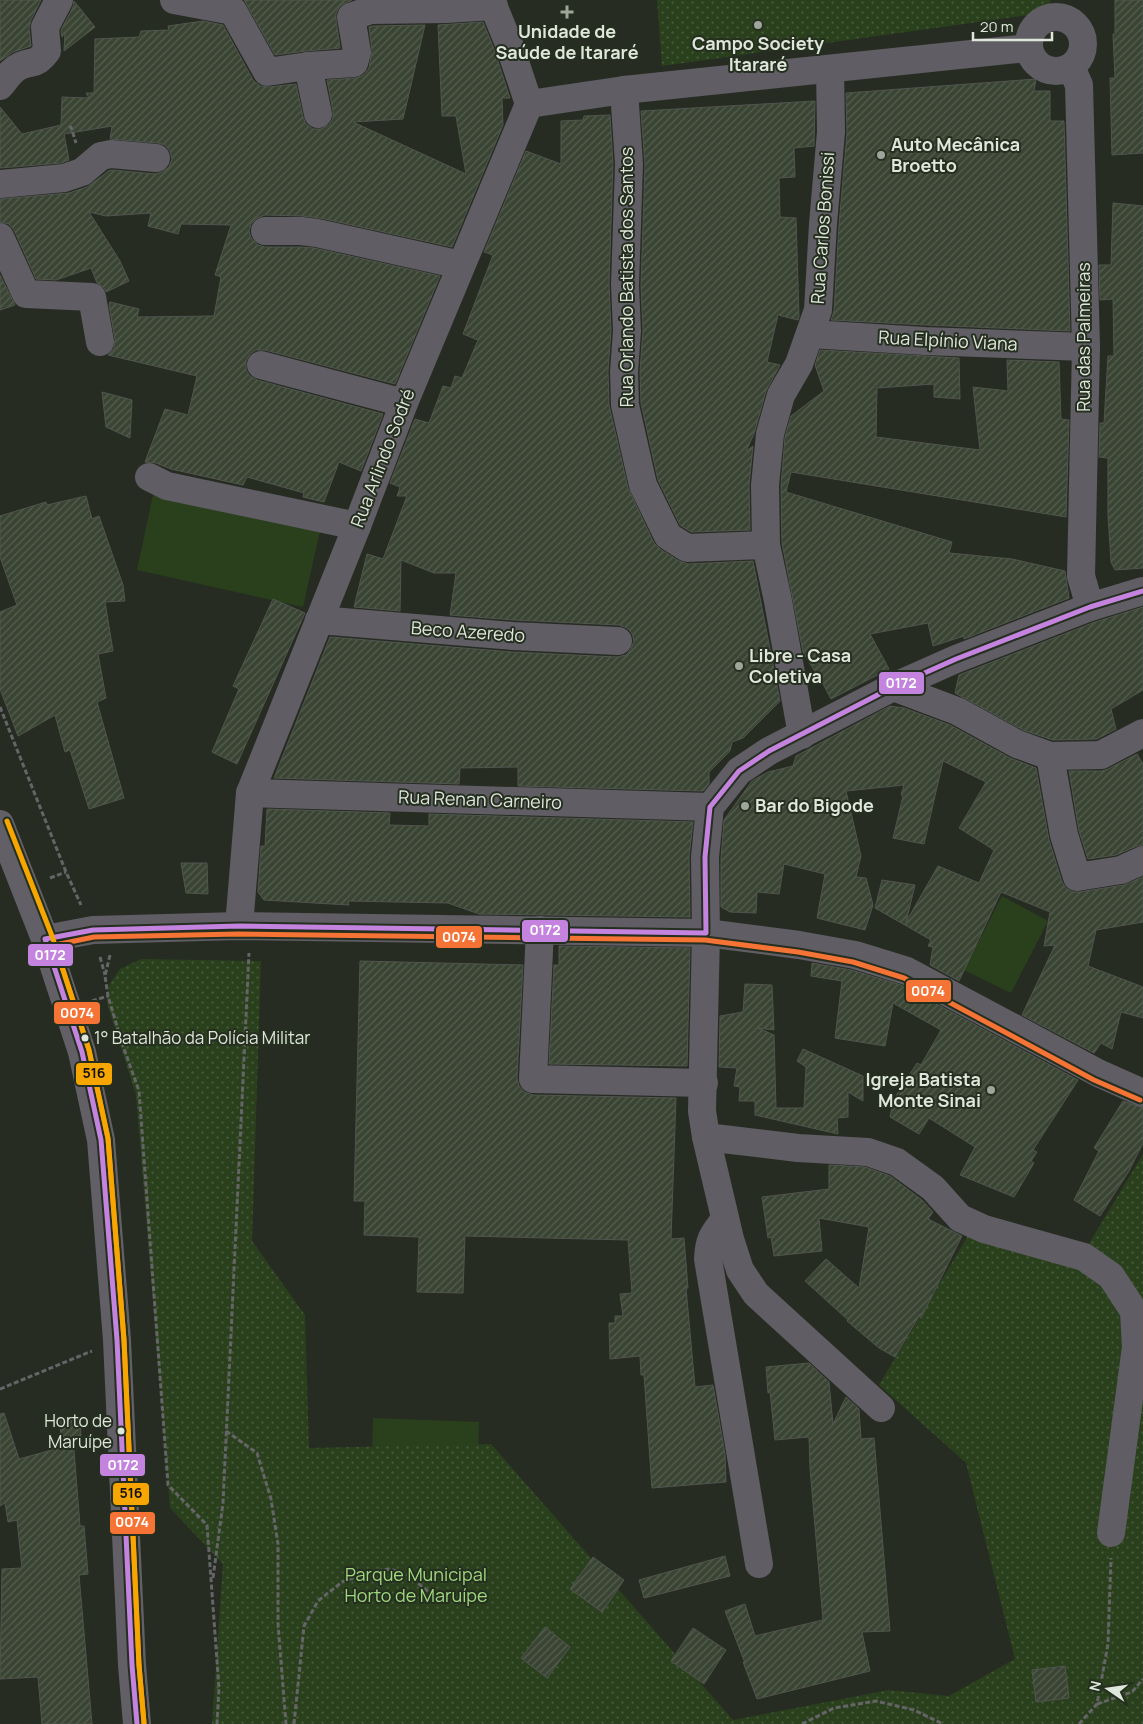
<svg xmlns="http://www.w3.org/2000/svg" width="1143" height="1724" viewBox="0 0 1143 1724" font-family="Manrope,sans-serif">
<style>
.grass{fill:#2a401d}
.park{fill:url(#park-dots)}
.building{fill:url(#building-hatch);stroke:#50554e}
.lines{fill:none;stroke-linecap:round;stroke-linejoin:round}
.path{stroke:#656568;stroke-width:3;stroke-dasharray:5 2.5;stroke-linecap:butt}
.minor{stroke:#605d64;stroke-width:28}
.major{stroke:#625f67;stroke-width:28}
.bus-1-casing{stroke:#252f1f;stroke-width:9}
.bus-2-casing{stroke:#252f1f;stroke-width:9}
.bus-3-casing{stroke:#252f1f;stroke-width:9}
.bus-1{stroke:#c483df;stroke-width:5}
.bus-2{stroke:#f57335;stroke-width:5}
.bus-3{stroke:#f7a600;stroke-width:5}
.poi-dot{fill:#9ea59a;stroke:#252f1f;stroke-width:2}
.bus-dot{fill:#dfe6db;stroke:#252f1f;stroke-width:2}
.labels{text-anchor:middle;stroke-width:4;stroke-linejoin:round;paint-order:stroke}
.bus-label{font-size:17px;fill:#dfe6db;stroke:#252f1f;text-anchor:start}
.poi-label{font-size:18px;font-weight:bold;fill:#dfe6db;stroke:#252f1f;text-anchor:start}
.street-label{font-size:18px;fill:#dfe6db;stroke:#252f1f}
.park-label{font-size:18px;fill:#9fd87e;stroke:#252f1f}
.line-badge{stroke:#252f1f;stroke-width:2}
.badge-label{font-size:14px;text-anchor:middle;font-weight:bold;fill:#fff}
.pale-badge-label{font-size:14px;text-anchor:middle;font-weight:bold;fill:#111}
</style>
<defs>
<pattern id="park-dots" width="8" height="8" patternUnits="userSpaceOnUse" patternTransform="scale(1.25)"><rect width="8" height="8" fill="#2a401d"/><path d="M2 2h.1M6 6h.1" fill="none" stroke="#485c3d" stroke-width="1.8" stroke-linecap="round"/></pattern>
<pattern id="building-hatch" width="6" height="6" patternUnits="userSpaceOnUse" patternTransform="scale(1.25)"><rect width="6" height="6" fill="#3a4433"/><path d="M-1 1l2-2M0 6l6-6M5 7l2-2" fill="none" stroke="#565f50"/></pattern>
</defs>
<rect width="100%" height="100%" fill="#262c22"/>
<g class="grass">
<polygon points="157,476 324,513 303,607 137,570"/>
<polygon points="1002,896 1048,921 1011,993 964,970"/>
<polygon points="373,1418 479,1422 477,1496 371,1492"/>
</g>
<g class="park">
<polygon points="657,0 1050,0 1051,12 662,66"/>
<polygon points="141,959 261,961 252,1241 305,1315 309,1448 491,1444 733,1720 889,1690 949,1696 1015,1659 966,1463 879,1385 972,1229 1078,1262 1143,1154 1143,1724 212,1724 223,1564 170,1508 136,1095 107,1003 109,985 120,969"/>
</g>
<g class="building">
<polygon points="0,0 41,0 31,20 29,28 31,46 13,52 0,61"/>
<polygon points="244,0 352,0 340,6 336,13 336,20 340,48 306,51 275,55"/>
<polygon points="1115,0 1143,0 1143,153 1112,155 1110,78 1115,78 1113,34 1115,34"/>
<polygon points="74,1 95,27 64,51 65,33 62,37 61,30 73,7"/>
<polygon points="203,21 223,25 253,80 260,86 269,87 296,84 303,117 306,124 313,129 321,129 329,125 333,118 333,111 327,80 356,78 364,75 369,68 372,50 369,27 373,26 425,25 403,119 353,122 466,174 456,116 442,116 438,25 483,22 494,49 510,98 502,98 503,125 452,247 320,218 303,216 265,215 257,218 251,224 249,231 251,238 258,245 265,247 300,247 314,248 440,276 395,384 265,350 256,350 250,354 246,361 246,370 250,376 257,380 383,414 361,471 339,462 324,502 303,497 304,493 247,477 243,485 171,469 156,463 145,462 165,409 188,415 197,376 108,355 114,348 115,340 109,305 110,302 139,309 137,317 214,316 221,277 215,275 231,225 181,224 178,234 148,226 151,213 106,216 89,212 120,261 129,281 106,292 104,288 97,283 91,268 56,280 36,279 14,230 9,224 0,222 0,199 69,193 87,187 106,173 108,171 112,170 155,174 162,172 169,167 172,159 170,151 165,145 158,143 110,139 112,126 64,134 69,160 61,163 0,168 0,107 22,134 61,125 62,97 89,98 86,93 94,93 95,39 139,37 141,31 169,30 168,26"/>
<polygon points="1036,79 1034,91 1050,91 1050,121 1064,121 1070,331 926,325 831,320 834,311 839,225 847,133 846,93"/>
<polygon points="815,101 814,146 794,148 795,177 779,178 780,217 796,218 799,317 798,320 778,315 767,362 780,365 766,391 754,434 746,451 753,446 749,485 750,530 691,532 680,525 658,480 641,403 640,372 643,330 641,285 645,165 641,111"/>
<polygon points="610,115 613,164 609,284 611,331 608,371 609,405 628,488 654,543 660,549 679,561 688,564 753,561 780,701 743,738 732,742 730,751 709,772 709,784 703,791 518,786 518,767 460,768 459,784 274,778 330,637 512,652 617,657 626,655 631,649 634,641 632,633 627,628 619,625 514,620 450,615 456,573 434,573 401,560 400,611 354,607 367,554 383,559 407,496 397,496 400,487 390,483 415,419 429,423 443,386 451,388 455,376 462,378 478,340 463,334 493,255 484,252 526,151 561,164 561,121 583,120 584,116"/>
<polygon points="1113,203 1143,206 1143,568 1115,570 1111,562 1108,515 1108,458 1099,457 1100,423 1104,423 1108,356 1114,356 1113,299 1100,300 1099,265 1111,265"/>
<polygon points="0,275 15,305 0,310"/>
<polygon points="820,350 959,358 960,399 934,397 934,384 877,388 876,437 980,450 973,387 1008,391 1007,360 1059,362 1061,419 1069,420 1066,517 791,472 786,492 952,542 949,553 1012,559 1065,571 1069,598 964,639 964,636 933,646 928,623 870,634 889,669 831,699 822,682 823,680 817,675 803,652 782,543 781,486 785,437 791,416 824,391 815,365"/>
<polygon points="102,392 132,400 130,438 106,427"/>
<polygon points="86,496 92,519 99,516 123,585 125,601 105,602 113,651 98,654 106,698 97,702 124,798 89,809 70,750 65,752 55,715 18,736 0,689 0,612 17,605 0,557 0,516 46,502 47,505"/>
<polygon points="273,599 305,613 237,764 212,752 239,689 233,686"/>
<polygon points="1143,607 1143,690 1111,709 1116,729 1097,739 1053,740 1023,730 955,693 959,675 1095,622"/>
<polygon points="890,706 904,708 950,725 1010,758 1036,768 1049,840 1062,882 1066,888 1073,892 1079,892 1124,885 1143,877 1143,922 1096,930 1088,966 1143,987 1143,1018 1121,1012 1112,1049 1101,1043 1094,1053 1022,1015 1055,945 1044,946 1050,912 1001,892 959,981 930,965 933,947 928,946 931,940 875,908 882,880 915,885 906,922 938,866 979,883 994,850 959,828 986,782 943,761 924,844 893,838 903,796 901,795 904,785 846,791 861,856 856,877 866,878 873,905 865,930 817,918 825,874 784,864 779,894 757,892 756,913 730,912 721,907 721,858 724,820 752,781 768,772 793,766 796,756"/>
<polygon points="1137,754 1143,764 1143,845 1137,846 1116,855 1088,859 1079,831 1069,771 1102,771 1108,769"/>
<polygon points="267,809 390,813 389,825 429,826 429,814 693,822 689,857 690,917 479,914 448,903 348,901 349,905 264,900 258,892 261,846 265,846"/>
<polygon points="181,863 207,863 208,894 186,893"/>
<polygon points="559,946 690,948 687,1066 549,1064 554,965 559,965"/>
<polygon points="360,961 523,965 517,1078 519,1086 524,1092 533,1095 676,1098 671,1239 684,1238 688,1288 686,1288 695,1387 713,1385 725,1454 726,1482 652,1488 644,1375 641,1375 640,1356 610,1359 609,1323 615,1323 615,1316 623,1316 620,1294 632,1293 628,1240 465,1236 463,1293 417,1292 419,1237 364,1235 365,1201 354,1201"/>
<polygon points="812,963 851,970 901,985 1078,1080 1033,1150 1037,1152 1031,1161 1034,1163 1014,1197 960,1175 975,1147 929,1118 919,1134 890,1117 894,1099 917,1063 921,1065 941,1030 893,1003 885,1046 835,1038 842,981 811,976"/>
<polygon points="745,984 772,985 774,1030 758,1028 774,1035 776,1108 804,1108 806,1067 797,1061 803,1049 863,1076 863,1101 848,1092 848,1117 837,1118 838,1134 755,1115 755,1101 739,1101 740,1087 734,1086 737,1068 719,1067 720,1016 743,1012"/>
<polygon points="1123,1101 1143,1108 1143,1143 1129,1171 1100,1216 1074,1200 1099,1151 1094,1148"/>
<polygon points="829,1165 865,1167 890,1176 922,1200 933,1212 928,1219 962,1236 921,1318 919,1316 895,1357 879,1348 847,1321 848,1320 805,1281 826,1259 859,1288 869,1227 819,1218 822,1251 774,1256 771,1237 768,1238 762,1197 829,1189"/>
<polygon points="809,1363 829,1382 833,1424 846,1397 859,1409 861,1439 874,1438 890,1631 862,1632 870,1671 757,1699 743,1662 745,1663 725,1611 745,1604 755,1636 823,1620 810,1468 809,1437 775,1440 770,1392 768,1393 766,1367"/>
<polygon points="4,1413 19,1459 52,1450 61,1435 59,1418 80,1417 81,1437 73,1438 80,1526 84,1526 88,1574 79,1575 92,1724 42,1724 38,1677 0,1679 2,1569 22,1568 17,1520 8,1522 5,1503 0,1506 0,1414"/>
<polygon points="725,1556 730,1576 644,1598 639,1580"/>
<polygon points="593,1557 624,1580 602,1612 570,1589"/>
<polygon points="545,1627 570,1647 547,1678 521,1658"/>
<polygon points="693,1628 726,1650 704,1684 671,1661"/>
<polygon points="1065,1666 1069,1698 1036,1702 1032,1670"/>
</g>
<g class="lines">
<g class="path">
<polyline points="69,127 71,127 76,143"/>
<polyline points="0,707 66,872 81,905"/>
<polyline points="50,878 66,872"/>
<polyline points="110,955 105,976 108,996 122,1043 139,1091 168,1485 207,1525 219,1688 217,1724"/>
<polyline points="100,957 105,975"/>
<polyline points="92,1001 108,996"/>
<polyline points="0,1389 92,1351"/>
<polyline points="226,1431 257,1453 271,1499 278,1544 278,1624 286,1724"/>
<polyline points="213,1578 223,1503 249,953"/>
<polyline points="1097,1704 1132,1692 1143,1679"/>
<polyline points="294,1724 304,1626 318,1601 342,1582 369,1572 390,1569 408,1575 436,1598"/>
<polyline points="802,1724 834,1708 876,1701 914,1710 943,1724"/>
<polyline points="1079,1724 1097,1704 1108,1644 1111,1558"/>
</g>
<g class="minor">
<polyline points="174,0 233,11 267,72 308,66 354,63 357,52 351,17 370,10 446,9 494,6"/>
<circle cx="1056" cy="44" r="27"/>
<polyline points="308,66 318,114"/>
<polyline points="1071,67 1079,85 1086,347 1081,576 1090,607"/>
<path d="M0,86C6,79 11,70 20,66C35,60 35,66 47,51L45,27L59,0"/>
<polyline points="624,90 629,164 625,285 627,331 624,372 625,405 643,485 668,536 687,548 766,545"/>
<polyline points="529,104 624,90 1028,48"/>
<polyline points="0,184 64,178 82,172 101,156 111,154 156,158"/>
<polyline points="265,231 301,231 317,233 461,265"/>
<polyline points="0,237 26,294 92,297 100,342"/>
<polyline points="810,334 925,341 1086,347"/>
<polyline points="261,365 404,403"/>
<polyline points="149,477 167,486 357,526"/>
<polyline points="319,620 513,636 618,641"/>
<polyline points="893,687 957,711 1017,744 1050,756 1101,755 1143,733"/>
<polyline points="802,735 778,601 766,545 765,485 770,434 781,395 799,364 818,310 823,224 831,132 830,69"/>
<polyline points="1050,756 1064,835 1077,877 1121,870 1143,860"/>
<polyline points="250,793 710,807"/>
<polyline points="239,926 250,793 357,526 404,403 529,104 509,44 491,0"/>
<polyline points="540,930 533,1079 704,1083"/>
<polyline points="45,939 93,930 239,926 706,933 799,945 855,955 907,971 1098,1073 1143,1093"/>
<polyline points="706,1137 730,1239 740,1270 756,1294 881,1408"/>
<path d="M725,1219C713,1235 709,1238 708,1259L759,1564"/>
<polyline points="1111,1533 1136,1347 1134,1311 1111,1276 1084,1257 984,1229 960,1218 933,1188 897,1162 868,1152 798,1148 706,1137 702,1111 706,933 705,857 710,807 739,771 769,751 893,687 956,659 1090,607 1143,591"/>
</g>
<polyline class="major" points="0,824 45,939 82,1052 101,1140 117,1340 132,1665 137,1724"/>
<defs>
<polyline id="bus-1" points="137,1724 132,1665 117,1340 101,1140 82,1052 45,939 93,930 239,926 706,933 705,857 710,807 739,771 769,751 893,687 956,659 1090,607 1143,591"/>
<polyline id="bus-2" points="144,1723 139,1665 124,1340 108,1139 89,1050 55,945 94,937 239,934 705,940 798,952 853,962 904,978 1094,1080 1140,1100"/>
<polyline id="bus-3" points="7,821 52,936 89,1050 108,1138 124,1340 139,1665 144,1723"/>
</defs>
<use href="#bus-1" class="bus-1-casing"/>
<use href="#bus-2" class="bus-2-casing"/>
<use href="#bus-3" class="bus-3-casing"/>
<use href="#bus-1" class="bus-1"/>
<use href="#bus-2" class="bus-2"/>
<use href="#bus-3" class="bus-3"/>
</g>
<g class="poi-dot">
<path d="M564.5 4.5h5v5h5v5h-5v5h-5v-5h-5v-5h5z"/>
<circle cx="758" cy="25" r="5"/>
<circle cx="881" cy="155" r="5"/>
<circle cx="739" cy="666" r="5"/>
<circle cx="745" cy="806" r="5"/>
<circle cx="991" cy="1090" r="5"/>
</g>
<g class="bus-dot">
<circle cx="85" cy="1038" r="4.5"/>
<circle cx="121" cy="1431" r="4.5"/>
</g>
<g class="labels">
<g class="bus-label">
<text x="94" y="1044">1° Batalhão da Polícia Militar</text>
<text x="112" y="1427" text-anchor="end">Horto de<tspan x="112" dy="21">Maruípe</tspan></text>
</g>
<g class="poi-label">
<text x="567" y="38" text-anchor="middle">Unidade de<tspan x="567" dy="21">Saúde de Itararé</tspan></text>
<text x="758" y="50" text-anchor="middle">Campo Society<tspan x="758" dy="21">Itararé</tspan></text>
<text x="891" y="151">Auto Mecânica<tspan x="891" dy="21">Broetto</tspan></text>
<text x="749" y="662">Libre - Casa<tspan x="749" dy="21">Coletiva</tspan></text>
<text x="755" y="812">Bar do Bigode</text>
<text x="981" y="1086" text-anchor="end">Igreja Batista<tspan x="981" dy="21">Monte Sinai</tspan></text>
</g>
<g class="street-label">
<text transform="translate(823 228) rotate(-86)" y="6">Rua Carlos Bonissi</text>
<text transform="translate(627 277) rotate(-90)" y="6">Rua Orlando Batista dos Santos</text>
<text transform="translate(1084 337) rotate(-90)" y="6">Rua das Palmeiras</text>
<text transform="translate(948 341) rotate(3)" y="6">Rua Elpínio Viana</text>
<text transform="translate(383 458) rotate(-69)" y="6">Rua Arlindo Sodré</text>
<text transform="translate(468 632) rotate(4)" y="6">Beco Azeredo</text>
<text transform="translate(480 800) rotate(2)" y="6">Rua Renan Carneiro</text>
</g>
<g class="park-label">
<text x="416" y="1581">Parque Municipal<tspan x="416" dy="21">Horto de Maruípe</tspan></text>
</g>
</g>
<g class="line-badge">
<rect x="878" y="671" width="47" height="24" rx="5" fill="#c483df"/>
<rect x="521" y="919" width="48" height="24" rx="5" fill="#c483df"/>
<rect x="435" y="925" width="48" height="24" rx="5" fill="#f57335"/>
<rect x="27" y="943" width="47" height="24" rx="5" fill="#c483df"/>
<rect x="905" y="979" width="47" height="24" rx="5" fill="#f57335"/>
<rect x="53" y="1001" width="48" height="24" rx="5" fill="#f57335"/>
<rect x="75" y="1062" width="38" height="24" rx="5" fill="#f7a600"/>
<rect x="99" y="1453" width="47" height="24" rx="5" fill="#c483df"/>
<rect x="112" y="1482" width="38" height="24" rx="5" fill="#f7a600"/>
<rect x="109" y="1511" width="47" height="24" rx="5" fill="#f57335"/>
</g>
<g class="badge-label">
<text x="901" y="688">0172</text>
<text x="545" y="935">0172</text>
<text x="459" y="942">0074</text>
<text x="50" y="960">0172</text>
<text x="928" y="996">0074</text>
<text x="77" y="1018">0074</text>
<text x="123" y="1470">0172</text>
<text x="132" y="1527">0074</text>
</g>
<g class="pale-badge-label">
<text x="94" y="1078">516</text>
<text x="131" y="1498">516</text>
</g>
<g transform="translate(1108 1689) rotate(283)" stroke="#252f1f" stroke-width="4" paint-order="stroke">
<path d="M0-4L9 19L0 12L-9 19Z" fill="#dfe6db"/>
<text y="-8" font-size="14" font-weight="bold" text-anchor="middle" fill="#dfe6db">N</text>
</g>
<path d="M973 32v8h79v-8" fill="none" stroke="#dfe6db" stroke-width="2.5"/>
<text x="980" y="32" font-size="15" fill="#dfe6db" stroke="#252f1f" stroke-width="4" paint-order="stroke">20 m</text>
</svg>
